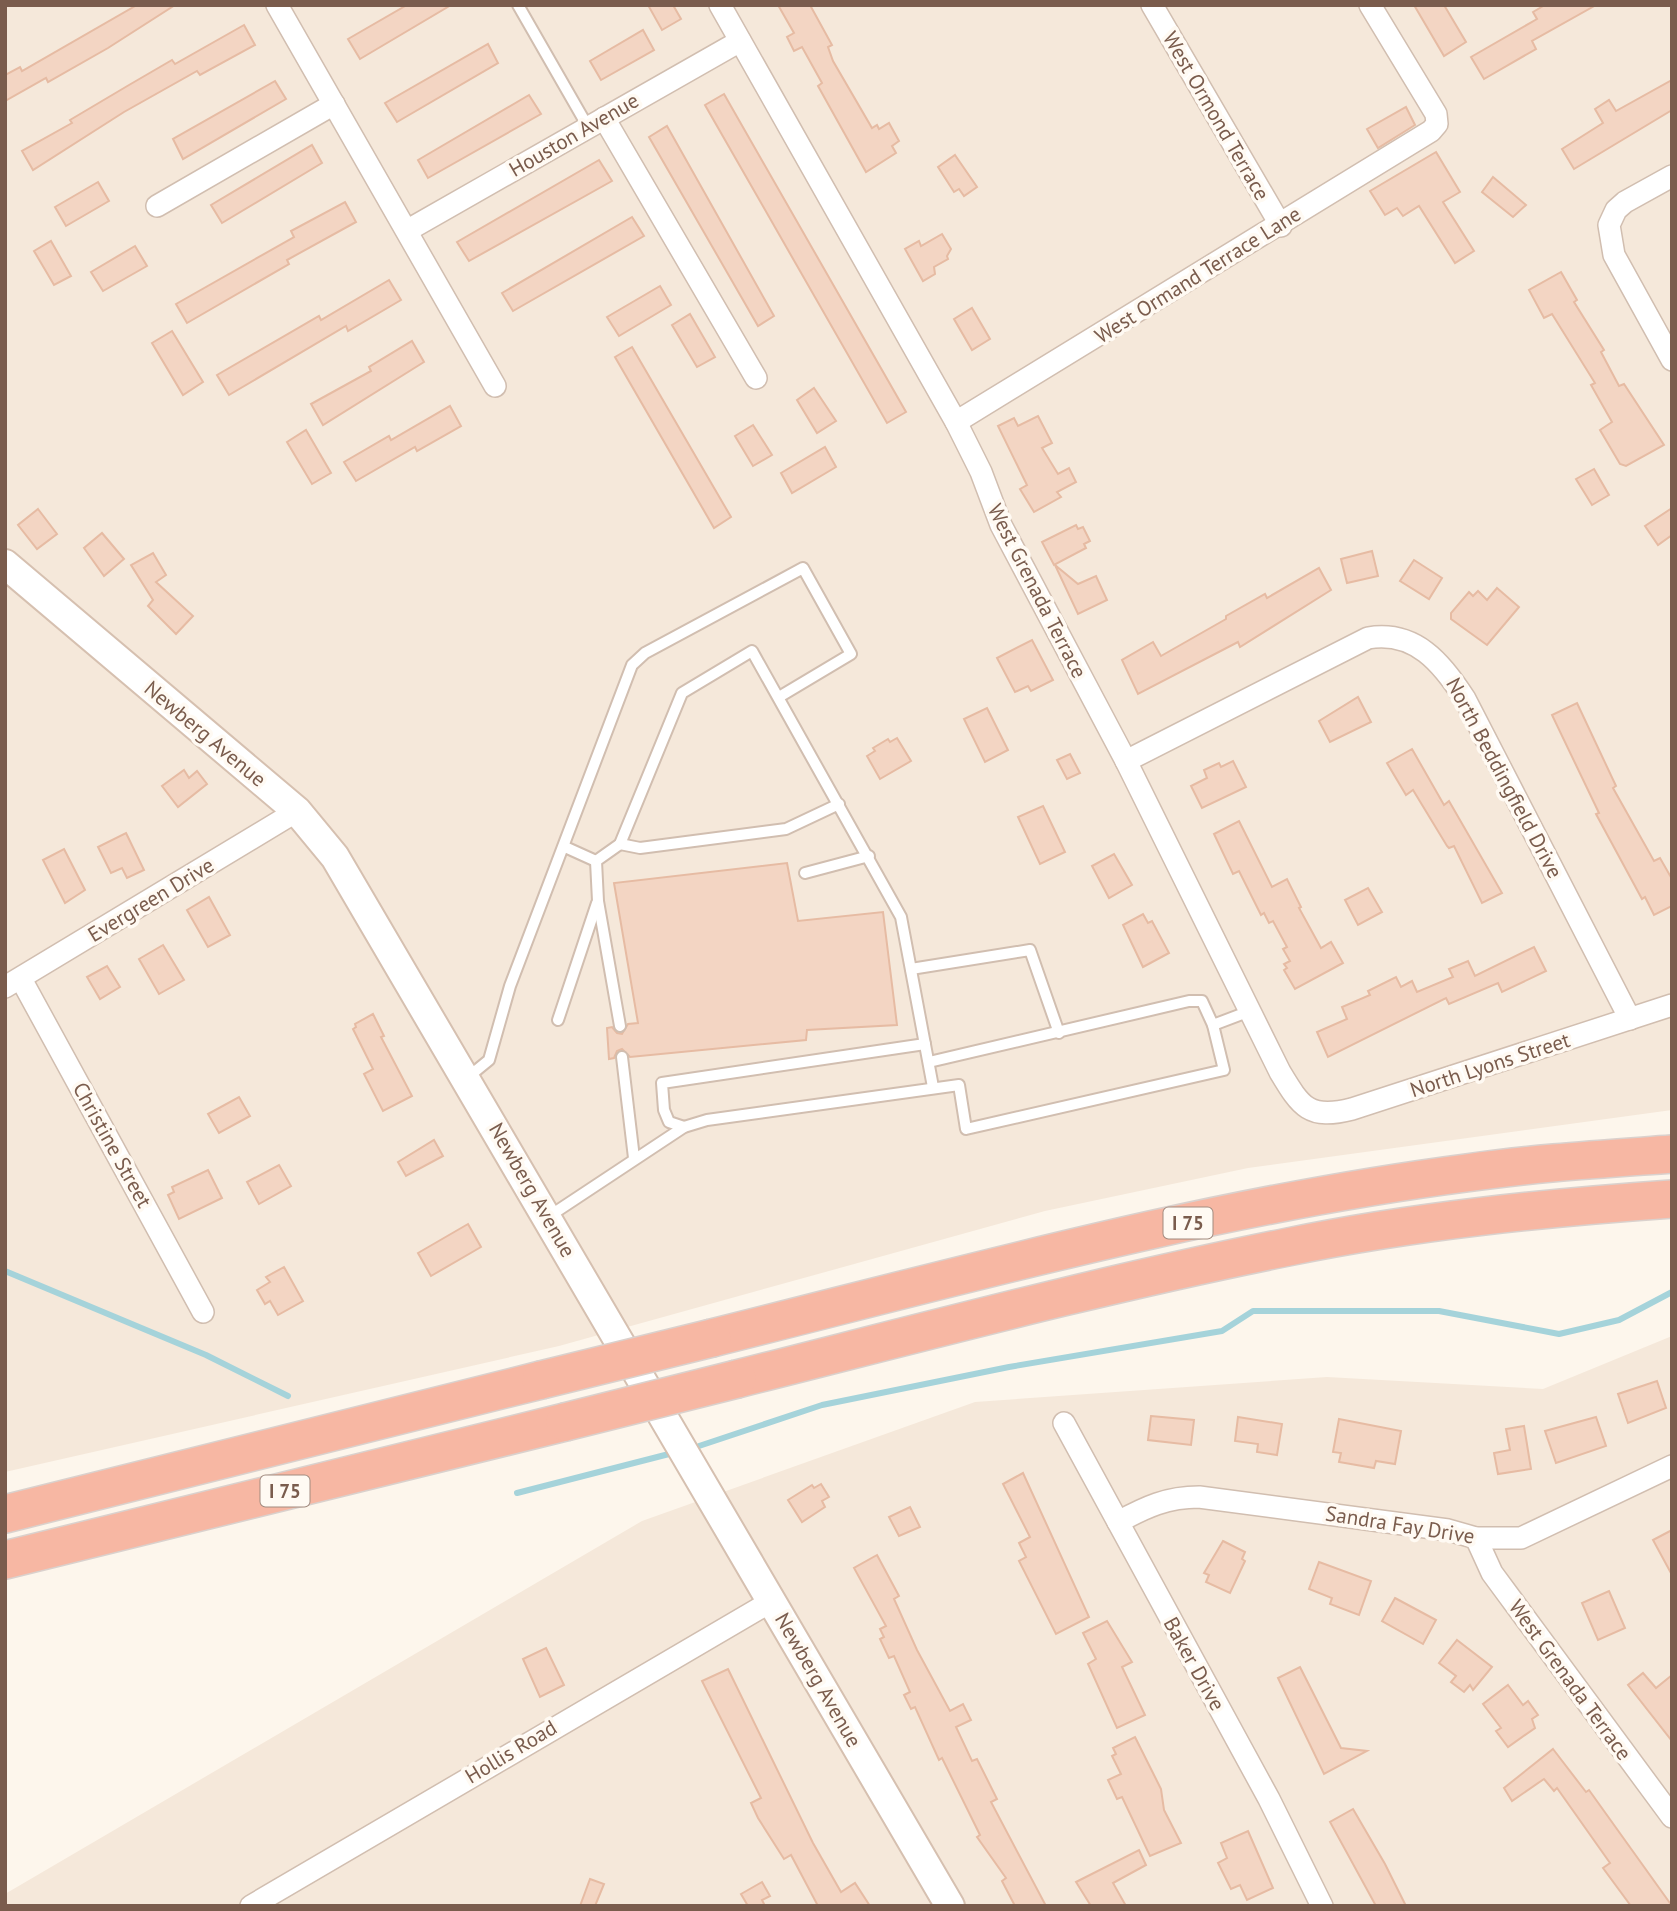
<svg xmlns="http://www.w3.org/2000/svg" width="1677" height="1911" viewBox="0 0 1677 1911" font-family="'PT Sans',sans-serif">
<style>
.residential{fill:#f5e8da}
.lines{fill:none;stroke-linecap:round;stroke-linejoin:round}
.stream{stroke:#a5d3da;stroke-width:6}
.building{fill:#f3d5c3;stroke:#e6bba3;stroke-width:2}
.lane-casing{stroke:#d1beb0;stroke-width:14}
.street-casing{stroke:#d1beb0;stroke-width:24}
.secondary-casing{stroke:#d6c0b0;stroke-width:32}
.highway-casing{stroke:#dad1cd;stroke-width:40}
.lane{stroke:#fff;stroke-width:10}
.street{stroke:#fff;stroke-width:21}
.secondary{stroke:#fff;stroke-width:28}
.highway{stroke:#f7b7a3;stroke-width:37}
.highway-bridge-casing{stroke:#dad1cd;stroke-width:40;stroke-linecap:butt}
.highway-bridge{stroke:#f7b7a3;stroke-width:37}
.labels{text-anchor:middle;stroke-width:7;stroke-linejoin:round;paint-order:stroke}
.shield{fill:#fffaf3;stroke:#a28b7f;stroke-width:2}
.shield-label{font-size:19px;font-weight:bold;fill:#7a5c4d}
.street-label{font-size:21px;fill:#7a5c4d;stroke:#fffaf3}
</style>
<rect width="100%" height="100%" fill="#fdf6ec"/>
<g class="residential">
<polygon points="5,5 1672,5 1672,1110 1248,1168 1045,1211 559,1346 5,1472"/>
<polygon points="1672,1336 1672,1906 5,1906 5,1894 642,1521 975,1402 1327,1377 1543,1389"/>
</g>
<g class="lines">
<g class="stream">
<polyline points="5,1271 206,1355 288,1396"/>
<polyline points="699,1446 822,1405 1009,1367 1222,1331 1253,1311 1439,1311 1559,1334 1619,1320 1672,1292"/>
<polyline points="517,1493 669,1454"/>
</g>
</g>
<g class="building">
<polygon points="137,5 175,5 108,48 48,82 46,78 5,101 5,75 20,67 22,71"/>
<polygon points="407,5 451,5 360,59 348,39"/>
<polygon points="648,5 673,5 681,19 662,30"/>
<polygon points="778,5 810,5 832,45 828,47 833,61 872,128 877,125 879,129 889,123 899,141 892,146 896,153 866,172 818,86 822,83 802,47 794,51 787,37 794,33"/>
<polygon points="1414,5 1444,5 1466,42 1444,56"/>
<polygon points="1545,5 1596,5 1532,41 1536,49 1484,79 1471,57 1537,19 1533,12"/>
<polygon points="244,25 255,45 200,75 197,71 124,112 33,170 22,151 72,123 70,120 129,85 172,60 175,64"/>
<polygon points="643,30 654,50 601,80 590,61"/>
<polygon points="488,44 498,63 397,122 385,103"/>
<polygon points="1672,80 1672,110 1574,169 1562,149 1603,123 1595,109 1609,100 1616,111"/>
<polygon points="275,81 286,99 183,159 173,139"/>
<polygon points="724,94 906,412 887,423 705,105"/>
<polygon points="529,95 541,114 428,178 418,160"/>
<polygon points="1406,107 1415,125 1378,148 1367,129"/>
<polygon points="667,126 774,316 758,326 649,137"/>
<polygon points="312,145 322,163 222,223 211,205"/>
<polygon points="1436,152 1460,192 1443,202 1474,251 1455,263 1419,206 1403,216 1397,208 1385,215 1370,191"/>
<polygon points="955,155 977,187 964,196 959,189 954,192 938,167"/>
<polygon points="599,160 612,181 469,261 457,242"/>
<polygon points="1493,177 1526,205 1513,217 1482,192"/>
<polygon points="98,182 109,201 66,226 55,207"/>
<polygon points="345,202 356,222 287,260 289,264 187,323 176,304 294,237 291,231"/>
<polygon points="632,217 644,236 513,311 502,293"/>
<polygon points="942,234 951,249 947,256 948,259 934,267 935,274 923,281 905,249 919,241 921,246"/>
<polygon points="51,241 71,276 54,285 34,251"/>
<polygon points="135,246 147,266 103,291 91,272"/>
<polygon points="1561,272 1577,300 1574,302 1604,350 1601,352 1619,386 1624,384 1664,445 1626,466 1620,464 1600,430 1612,422 1591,385 1595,383 1552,314 1544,318 1529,290"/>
<polygon points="389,280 401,300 348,331 346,326 229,395 217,375 319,316 321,320"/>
<polygon points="660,286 671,305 619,336 607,317"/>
<polygon points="972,308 990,339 972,350 954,319"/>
<polygon points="690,314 715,357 697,367 672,325"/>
<polygon points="172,331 203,382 183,395 152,343"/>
<polygon points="412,341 424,362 323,425 311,404 371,371 369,367"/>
<polygon points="632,347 731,517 714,528 615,357"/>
<polygon points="814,388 836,421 817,433 797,400"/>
<polygon points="450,406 461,426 417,451 415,447 356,481 344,462 389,436 391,440"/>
<polygon points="1038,416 1052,443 1042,448 1058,474 1069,468 1076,482 1057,492 1061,497 1034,512 1020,489 1027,485 998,426 1014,418 1018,426"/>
<polygon points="753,425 772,455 753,466 735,436"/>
<polygon points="306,430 331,473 312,484 287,442"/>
<polygon points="825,447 836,467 792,493 781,473"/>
<polygon points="1594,469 1609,495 1592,505 1576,479"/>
<polygon points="1672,508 1672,535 1658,545 1645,526"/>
<polygon points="38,509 57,534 37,549 18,525"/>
<polygon points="1076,525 1078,529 1083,527 1090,541 1084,544 1086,548 1054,565 1042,542"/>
<polygon points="102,533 124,559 104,576 84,548"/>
<polygon points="1372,551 1378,576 1347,583 1341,559"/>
<polygon points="153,553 166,575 156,582 193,616 176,634 148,606 153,600 131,565"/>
<polygon points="1414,560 1442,578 1429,599 1400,581"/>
<polygon points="1055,565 1078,584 1096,576 1107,600 1078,614"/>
<polygon points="1319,568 1331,590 1240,647 1238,642 1138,694 1122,660 1153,642 1161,656 1226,619 1226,616 1265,594 1267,598"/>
<polygon points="1497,588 1519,607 1487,645 1451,619 1451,613 1469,592 1473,596 1478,591 1487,600"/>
<polygon points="1032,640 1053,680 1031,691 1028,686 1015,692 997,658"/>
<polygon points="1358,697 1371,722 1330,742 1319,721"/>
<polygon points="1577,703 1616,786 1613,788 1654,861 1660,858 1672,879 1672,906 1654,915 1645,897 1642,899 1596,814 1599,813 1552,715"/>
<polygon points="987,708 1008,750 985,762 964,719"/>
<polygon points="897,738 911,761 880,779 867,756 875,751 873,748 888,739 890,742"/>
<polygon points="1412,749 1444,805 1449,801 1502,893 1482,903 1454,846 1449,848 1447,846 1413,790 1406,795 1387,763"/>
<polygon points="1070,754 1080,773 1067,779 1057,760"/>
<polygon points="1233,761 1246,787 1202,808 1191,786 1207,778 1204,770 1219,763 1221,767"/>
<polygon points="184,770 189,778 197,771 207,784 178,807 162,786"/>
<polygon points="1043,806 1065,852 1040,864 1018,817"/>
<polygon points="1239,821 1272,887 1287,879 1301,907 1299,908 1321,948 1331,942 1343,963 1295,989 1284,970 1287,968 1284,964 1290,961 1283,949 1287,947 1273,921 1269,923 1264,913 1261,915 1239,871 1233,874 1214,834"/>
<polygon points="126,833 144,870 127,878 122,868 111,873 98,847"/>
<polygon points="64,849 85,890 65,903 43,860"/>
<polygon points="1114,854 1132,885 1109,898 1092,866"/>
<polygon points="787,863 798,921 883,912 897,1025 807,1030 806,1040 630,1057 622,1049 617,1051 614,1058 609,1059 607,1028 612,1027 617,1033 622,1034 628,1024 638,1023 614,883"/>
<polygon points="1368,888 1382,912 1358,925 1345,900"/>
<polygon points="209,897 230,935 208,947 187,910"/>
<polygon points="1143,914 1148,923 1152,921 1169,953 1143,967 1123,925"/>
<polygon points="163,945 184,980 159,994 139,959"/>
<polygon points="1534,947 1546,971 1502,992 1498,983 1449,1004 1446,998 1328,1057 1317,1032 1347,1019 1342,1007 1370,995 1368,991 1396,977 1401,987 1412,981 1417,992 1453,977 1449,969 1468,961 1475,976"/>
<polygon points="107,966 120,987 100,999 87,977"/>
<polygon points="373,1014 384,1036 381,1037 412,1096 383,1111 364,1074 373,1069 353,1029 356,1027 355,1024"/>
<polygon points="239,1097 250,1116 219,1133 208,1114"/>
<polygon points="434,1140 443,1156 406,1176 398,1162"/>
<polygon points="279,1165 291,1186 259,1204 247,1182"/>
<polygon points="208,1170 222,1198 179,1219 168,1195 174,1192 172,1187"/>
<polygon points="468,1224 481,1247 431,1276 418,1253"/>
<polygon points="284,1267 303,1301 278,1315 270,1301 265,1304 257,1290 270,1282 266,1277"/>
<polygon points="1657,1381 1666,1408 1628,1423 1618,1394"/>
<polygon points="1151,1416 1194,1420 1191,1445 1148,1440"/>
<polygon points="1238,1417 1282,1424 1277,1455 1257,1452 1258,1444 1235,1441"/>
<polygon points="1596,1417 1606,1446 1556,1463 1545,1431"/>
<polygon points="1339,1419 1401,1431 1395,1464 1376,1461 1374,1468 1339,1462 1341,1453 1333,1452"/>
<polygon points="1524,1426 1531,1469 1498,1474 1494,1453 1510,1450 1506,1429"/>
<polygon points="1023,1473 1089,1617 1056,1634 1019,1561 1026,1557 1019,1543 1030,1537 1003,1484"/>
<polygon points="821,1484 829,1497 822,1501 825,1507 802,1522 788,1500 812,1485 814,1488"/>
<polygon points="910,1507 920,1527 899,1536 889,1517"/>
<polygon points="1672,1530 1672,1575 1653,1540"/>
<polygon points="1223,1541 1245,1552 1242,1559 1245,1561 1230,1593 1206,1582 1209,1575 1204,1573"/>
<polygon points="877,1555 899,1596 894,1599 917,1650 950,1711 963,1704 971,1720 956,1727 972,1761 977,1759 997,1799 991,1802 1046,1906 1015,1906 1002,1881 1006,1878 977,1837 980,1835 942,1758 939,1760 915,1707 911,1709 904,1695 910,1692 894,1656 889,1658 880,1639 884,1637 880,1629 886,1626 854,1568"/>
<polygon points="1319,1562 1371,1581 1359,1615 1330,1604 1332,1598 1309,1589"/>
<polygon points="1609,1591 1625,1628 1598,1640 1582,1603"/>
<polygon points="1395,1598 1436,1620 1423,1644 1382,1621"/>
<polygon points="1107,1621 1132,1662 1122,1667 1145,1715 1117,1728 1088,1664 1096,1659 1083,1633"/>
<polygon points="1457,1640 1492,1667 1473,1690 1470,1685 1464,1692 1451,1682 1456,1676 1439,1663"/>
<polygon points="546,1648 564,1685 540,1697 523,1659"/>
<polygon points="1300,1667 1341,1748 1367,1751 1324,1774 1278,1678"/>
<polygon points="728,1669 813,1843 841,1892 855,1883 870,1906 818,1906 791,1855 784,1859 758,1818 751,1803 761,1798 702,1681"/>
<polygon points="1643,1673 1656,1688 1672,1675 1672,1741 1628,1685"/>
<polygon points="1508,1685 1523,1705 1528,1701 1538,1715 1532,1719 1535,1728 1508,1747 1496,1731 1501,1728 1483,1704"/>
<polygon points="1135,1737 1161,1789 1164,1810 1181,1843 1150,1856 1122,1797 1117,1799 1108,1780 1121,1774 1112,1756 1116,1754 1113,1748"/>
<polygon points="1553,1749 1586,1792 1589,1790 1672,1906 1631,1906 1603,1868 1610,1863 1557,1788 1554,1791 1544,1779 1512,1801 1504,1788"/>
<polygon points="1353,1809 1385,1864 1406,1906 1376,1906 1330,1822"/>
<polygon points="1248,1831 1273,1888 1247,1900 1240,1885 1231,1889 1218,1863 1227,1858 1221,1843"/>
<polygon points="1139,1850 1146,1865 1113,1883 1126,1906 1091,1906 1076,1882"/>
<polygon points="590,1879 604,1884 595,1906 580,1906"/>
<polygon points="762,1882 770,1896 762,1900 765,1906 748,1906 741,1894"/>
</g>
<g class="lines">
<defs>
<g id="lane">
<polyline points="518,5 588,127"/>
<polyline points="620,844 640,848 786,829 839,804"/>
<polyline points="565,847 596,861"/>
<polyline points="805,873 869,856"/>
<polyline points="911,969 1030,950 1059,1033"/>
<polyline points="558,1020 597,903"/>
<polyline points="1213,1025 1250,1011"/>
<polyline points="620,1026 598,901 596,861 620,844 682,693 752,651 901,917 933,1087"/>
<polyline points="622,1057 634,1158"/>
<polyline points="467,1078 489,1060 510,986 632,665 645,653 803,568 851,654 779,697"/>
<polyline points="684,1127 669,1122 664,1110 662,1083 925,1044"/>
<polyline points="548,1217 684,1127 707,1120 959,1085 966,1129 1224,1070 1213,1025 1202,1001 1189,1001 929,1062"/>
</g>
<g id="street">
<polyline points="277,5 495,386"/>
<path d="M720,5L956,422L981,472L1001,525L1126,761L1280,1072C1301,1107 1309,1120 1352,1109L1672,1005"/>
<polyline points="1152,5 1281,226"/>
<polyline points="604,118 756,378"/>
<polyline points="1672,176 1625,202 1616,210 1609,225 1614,255 1672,360"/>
<polyline points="157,206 334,104"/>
<polyline points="408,230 740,41"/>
<polyline points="956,422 1431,131 1437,124 1436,114 1370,5"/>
<path d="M1126,761L1368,638C1415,630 1442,663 1465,699L1630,1019"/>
<polyline points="21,979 203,1312"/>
<polyline points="5,987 297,811"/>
<polyline points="1064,1423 1269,1799 1322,1906"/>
<path d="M1118,1522C1146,1507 1167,1497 1199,1497L1448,1530L1476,1538H1521L1672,1466"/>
<polyline points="1476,1538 1492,1573 1672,1817"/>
<polyline points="251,1906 772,1601"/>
</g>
<polyline id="secondary" points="5,564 297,811 335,857 950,1906"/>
<g id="highway">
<path d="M712,1338C961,1276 1211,1206 1466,1173C1534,1163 1603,1159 1672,1154"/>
<path d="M737,1379C920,1333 1103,1284 1288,1247C1414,1221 1544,1208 1672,1199"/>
<polyline points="5,1514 541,1380"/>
<polyline points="5,1560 565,1422"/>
</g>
</defs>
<use href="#lane" class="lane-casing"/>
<use href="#street" class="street-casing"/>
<use href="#secondary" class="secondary-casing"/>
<use href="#highway" class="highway-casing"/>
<use href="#lane" class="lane"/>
<use href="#street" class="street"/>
<use href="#secondary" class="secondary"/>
<use href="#highway" class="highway"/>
<defs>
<g id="highway-bridge">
<polyline points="541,1380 712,1338"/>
<polyline points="565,1422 737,1379"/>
</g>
</defs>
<use href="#highway-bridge" class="highway-bridge-casing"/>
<use href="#highway-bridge" class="highway-bridge"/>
</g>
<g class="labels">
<g class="shield">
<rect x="1163.5" y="1207.5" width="49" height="31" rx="5"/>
<rect x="260.5" y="1475.5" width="49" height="31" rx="5"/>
</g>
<g class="shield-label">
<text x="1188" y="1230">I 75</text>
<text x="285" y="1498">I 75</text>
</g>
<g class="street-label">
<text transform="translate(1216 116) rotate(60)" y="7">West Ormond Terrace</text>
<text transform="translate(574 135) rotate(-30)" y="7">Houston Avenue</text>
<text transform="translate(1198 275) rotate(-32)" y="7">West Ormand Terrace Lane</text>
<text transform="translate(1037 591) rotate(63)" y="7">West Grenada Terrace</text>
<text transform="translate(205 734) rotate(40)" y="7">Newberg Avenue</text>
<text transform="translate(1504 778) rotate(62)" y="7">North Beddingfield Drive</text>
<text transform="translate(151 900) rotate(-31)" y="7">Evergreen Drive</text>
<text transform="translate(1490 1065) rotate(-18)" y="7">North Lyons Street</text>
<text transform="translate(112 1145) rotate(61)" y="7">Christine Street</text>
<text transform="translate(532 1190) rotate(60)" y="7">Newberg Avenue</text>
<text transform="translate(1400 1525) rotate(9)" y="7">Sandra Fay Drive</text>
<text transform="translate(1194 1664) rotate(61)" y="7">Baker Drive</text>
<text transform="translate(818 1680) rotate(60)" y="7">Newberg Avenue</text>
<text transform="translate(1570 1680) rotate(54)" y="7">West Grenada Terrace</text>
<text transform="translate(511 1752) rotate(-31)" y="7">Hollis Road</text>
</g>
</g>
<rect width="1677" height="1911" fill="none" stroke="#7a5c4d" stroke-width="14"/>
</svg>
